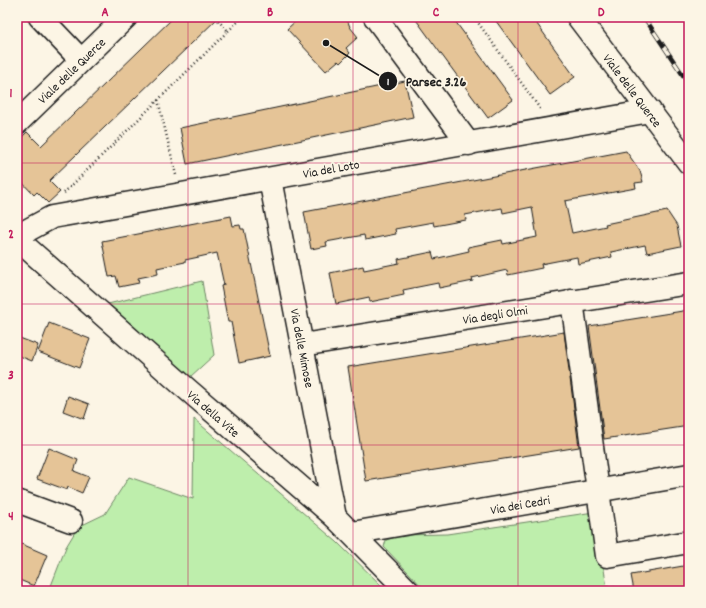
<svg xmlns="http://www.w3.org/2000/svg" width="706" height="608" viewBox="0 0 706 608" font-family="Dekko,sans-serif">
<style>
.green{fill:#beeeac;stroke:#6d8564}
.building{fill:#e5c497;stroke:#1c1c1c}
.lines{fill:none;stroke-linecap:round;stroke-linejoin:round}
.minor-casing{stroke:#1c1c1c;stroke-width:25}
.path{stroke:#1c1c1c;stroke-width:2.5;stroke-dasharray:1 3;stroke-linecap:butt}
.minor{stroke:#fcf5e5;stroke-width:22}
.rail-casing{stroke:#1c1c1c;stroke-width:4.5}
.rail{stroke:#fcf5e5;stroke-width:3;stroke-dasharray:9;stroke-linecap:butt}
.grid{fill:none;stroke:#c2185b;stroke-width:1;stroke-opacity:0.55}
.labels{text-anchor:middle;stroke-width:3.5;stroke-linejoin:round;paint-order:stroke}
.street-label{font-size:13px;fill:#1c1c1c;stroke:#fcf5e5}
.leader{fill:none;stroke:#1c1c1c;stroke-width:1.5}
.callout-dot{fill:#1c1c1c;stroke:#fcf5e5;stroke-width:1.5}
.mark-label{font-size:12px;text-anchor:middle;font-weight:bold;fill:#fff}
.callout-label{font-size:14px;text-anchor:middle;font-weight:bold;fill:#1c1c1c;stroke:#fcf5e5;stroke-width:3.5;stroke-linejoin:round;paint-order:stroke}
.neatline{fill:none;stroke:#c2185b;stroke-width:1.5}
.grid-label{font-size:13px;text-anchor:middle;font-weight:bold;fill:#c2185b}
</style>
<rect width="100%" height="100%" fill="#fcf5e5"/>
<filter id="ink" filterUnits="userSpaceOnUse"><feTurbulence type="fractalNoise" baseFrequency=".025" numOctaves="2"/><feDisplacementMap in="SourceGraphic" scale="8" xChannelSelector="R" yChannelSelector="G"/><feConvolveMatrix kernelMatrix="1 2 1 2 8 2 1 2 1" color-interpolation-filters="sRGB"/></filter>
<g filter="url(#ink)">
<g class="green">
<polygon points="202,281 214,355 190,377 108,304"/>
<polygon points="194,419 337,542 387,591 49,591 66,547 78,527 105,514 129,477 193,499"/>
<polygon points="594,512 607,587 614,586 615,591 426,591 384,547 386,540 402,535 447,534"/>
</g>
<g class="building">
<polygon points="174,17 219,17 49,181 60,192 48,203 37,192 34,195 17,177 17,142 27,132 41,146"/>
<polygon points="300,17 346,17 350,27 358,37 346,48 350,53 340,63 338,61 326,71 287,29"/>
<polygon points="414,17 452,17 513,100 488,118"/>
<polygon points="493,17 532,17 575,77 550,95"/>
<polygon points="405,81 413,117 187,164 180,128"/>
<polygon points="626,151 640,171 643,182 635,183 636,188 565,201 572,233 606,226 605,224 667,211 677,226 681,246 647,253 645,245 611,252 612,257 578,264 577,257 541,264 542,268 508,275 507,270 472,278 473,281 439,288 438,283 403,290 404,295 370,302 369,297 336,304 330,273 363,266 364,270 399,263 398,259 432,252 434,259 469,251 468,247 502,240 503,244 537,237 532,207 503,213 502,208 465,215 466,220 434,226 433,222 395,229 396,234 365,240 364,235 326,242 327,246 311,249 304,212"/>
<polygon points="231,216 233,226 240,225 241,229 244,229 270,356 239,363 231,322 228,322 221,286 224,285 217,253 185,260 185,262 157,268 158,274 138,278 139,283 119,287 116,276 109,277 102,241"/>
<polygon points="689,310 689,426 604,439 589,326"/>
<polygon points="49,323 90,339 79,368 38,352"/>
<polygon points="564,332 579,447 366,481 348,367"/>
<polygon points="17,337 38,345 32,361 17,355"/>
<polygon points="68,396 89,404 84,419 63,411"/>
<polygon points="49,448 78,460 74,471 89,477 82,493 68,487 67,490 37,479"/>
<polygon points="17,542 47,555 34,586 17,579"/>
<polygon points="689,565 689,591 634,591 631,575"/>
</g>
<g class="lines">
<defs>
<g id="minor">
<polyline points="40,17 81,60"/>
<polyline points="375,17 469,144"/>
<polyline points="578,17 689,163"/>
<polyline points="17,123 126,17"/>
<polyline points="270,179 335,517"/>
<polyline points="17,236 52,217 650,111"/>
<polyline points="17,239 180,383 335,517 408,591"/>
<polyline points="572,301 607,556 689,542"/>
<polyline points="302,345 689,283"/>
<polyline points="17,501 71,521"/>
<polyline points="352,533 689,475"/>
</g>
</defs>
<use href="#minor" class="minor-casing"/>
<g class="path">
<polyline points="474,17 541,110"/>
<polyline points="228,31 243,17"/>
<polyline points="158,100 176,175"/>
<polyline points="64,193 228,31 215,17"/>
</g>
<use href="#minor" class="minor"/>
<defs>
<polyline id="rail" points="644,17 689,84"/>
</defs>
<use href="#rail" class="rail-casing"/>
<use href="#rail" class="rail"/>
</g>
</g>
<path class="grid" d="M188,17V591M353,17V591M518,17V591M17,163H689M17,304H689M17,445H689"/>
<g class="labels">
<g class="street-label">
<text transform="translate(71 70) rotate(-44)" y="5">Viale delle Querce</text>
<text transform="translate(633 90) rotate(53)" y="5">Viale delle Querce</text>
<text transform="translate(331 168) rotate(-10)" y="5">Via del Loto</text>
<text transform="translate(495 314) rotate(-9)" y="5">Via degli Olmi</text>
<text transform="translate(303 348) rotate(79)" y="5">Via delle Mimose</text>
<text transform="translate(214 413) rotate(41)" y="5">Via della Vite</text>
<text transform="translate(520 504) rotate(-10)" y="5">Via dei Cedri</text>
</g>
</g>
<path class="leader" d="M326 43L388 81"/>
<g class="callout-dot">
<circle cx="326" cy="43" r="4"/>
<circle cx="388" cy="81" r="10"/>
</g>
<g class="mark-label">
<text x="388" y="85">1</text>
</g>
<g class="callout-label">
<text x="436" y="86">Parsec 3.26</text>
</g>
<rect width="706" height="608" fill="none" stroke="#fcf5e5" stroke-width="44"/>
<rect x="22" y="22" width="662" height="564" class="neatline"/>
<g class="grid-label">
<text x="105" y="16">A</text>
<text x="270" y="16">B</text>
<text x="436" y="16">C</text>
<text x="601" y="16">D</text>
<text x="11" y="97">1</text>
<text x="11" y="238">2</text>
<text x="11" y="379">3</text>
<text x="11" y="520">4</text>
</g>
</svg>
